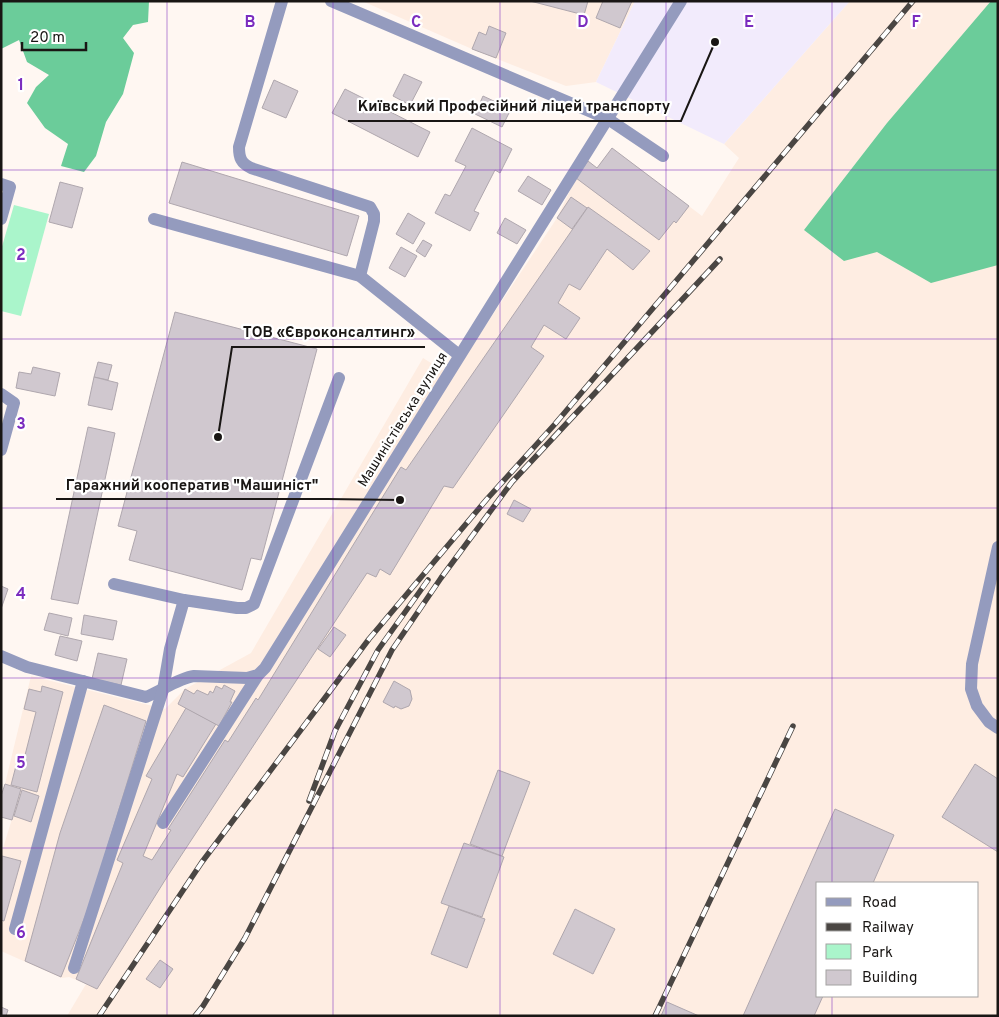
<svg xmlns="http://www.w3.org/2000/svg" width="999" height="1017" viewBox="0 0 999 1017" font-family="Overpass,sans-serif">
<style>
.built{fill:#feede2;fill-rule:evenodd}
.education{fill:#f2ebfc}
.green{fill:#aaf5cb}
.forest{fill:#6bcc9a}
.building{fill:#d0c8cf;stroke:#afa7ae}
.lines{fill:none;stroke-linecap:round;stroke-linejoin:round}
.minor{stroke:#949bbe;stroke-width:12}
.rail-casing{stroke:#4a4643;stroke-width:5.5}
.rail{stroke:#fff;stroke-width:4;stroke-dasharray:11;stroke-linecap:butt}
.grid{fill:none;stroke:#7b2cbf;stroke-width:1;stroke-opacity:0.55}
.labels{text-anchor:middle;stroke-width:4.5;stroke-linejoin:round;paint-order:stroke}
.street-label{font-size:14px;fill:#191614;stroke:#fff}
.grid-label{font-size:16px;text-anchor:middle;font-weight:bold;fill:#7b2cbf;stroke:#fff;stroke-width:4.5;stroke-linejoin:round;paint-order:stroke}
.leader{fill:none;stroke:#191614;stroke-width:2}
.callout-dot{fill:#191614;stroke:#fff;stroke-width:2}
.callout-label{font-size:15px;text-anchor:middle;font-weight:bold;fill:#191614;stroke:#fff;stroke-width:4.5;stroke-linejoin:round;paint-order:stroke}
</style>
<rect width="100%" height="100%" fill="#fff7f2"/>
<g class="built">
<polygon points="362,1 635,1 596,82 566,86 472,49"/>
<path d="M850,1H998V1016H67L86,984L69,977L62,978L1,951V855L21,789L5,784L31,676L165,709L185,689L251,653L423,358L452,376L557,218L576,178L588,161L597,168L612,148L702,216L739,158L724,144ZM818,883H978V996H818Z"/>
</g>
<polygon class="education" points="635,1 850,1 724,144 596,82"/>
<polygon class="green" points="14,205 49,214 21,316 1,311 1,250"/>
<g class="forest">
<polygon points="1,1 149,1 148,22 133,25 123,38 134,53 123,94 106,122 96,156 84,172 61,166 68,144 45,128 27,103 36,87 49,75 27,62 19,40 1,49"/>
<polygon points="991,1 998,1 998,265 931,283 877,252 844,261 804,230 887,123"/>
</g>
<g class="building">
<polygon points="530,1 588,1 584,15"/>
<polygon points="603,1 632,1 620,28 596,18"/>
<polygon points="489,26 506,33 496,58 472,49 479,32 486,35"/>
<polygon points="404,74 422,82 410,105 393,96"/>
<polygon points="274,80 298,91 286,118 262,108"/>
<polygon points="345,89 430,132 418,157 332,113"/>
<polygon points="483,96 511,109 502,127 475,114"/>
<polygon points="472,128 512,149 500,173 495,170 474,211 479,213 470,231 435,213 445,194 450,196 466,166 455,161"/>
<polygon points="612,148 689,206 676,223 674,221 659,240 576,178 588,161 597,168"/>
<polygon points="182,162 359,216 347,256 169,203"/>
<polygon points="528,176 551,190 542,205 518,191"/>
<polygon points="60,182 83,188 72,228 49,222"/>
<polygon points="571,197 587,208 572,229 557,218"/>
<polygon points="588,207 650,251 633,270 607,249 580,290 569,284 558,303 580,318 566,339 544,325 531,347 544,356 453,488 444,486 390,575 380,569 376,577 367,573 167,877 97,989 76,979 123,863 117,860 152,779 146,776 186,708 216,724 183,777 177,774 143,856 152,860 171,830 168,829 225,740 228,742 256,698 258,700 401,467 406,470"/>
<polygon points="408,213 425,223 413,244 396,234"/>
<polygon points="505,218 526,230 517,244 497,233"/>
<polygon points="423,240 432,245 425,257 416,251"/>
<polygon points="401,247 417,256 405,277 389,268"/>
<polygon points="175,312 317,349 261,560 251,558 242,590 129,560 137,531 118,526"/>
<polygon points="98,362 112,365 108,380 94,377"/>
<polygon points="33,367 60,373 55,396 16,388 19,372 31,374"/>
<polygon points="94,377 118,383 112,410 88,405"/>
<polygon points="88,427 115,433 78,604 51,599"/>
<polygon points="514,500 531,509 523,522 507,514"/>
<polygon points="1,586 8,589 1,609"/>
<polygon points="49,613 72,618 68,636 44,630"/>
<polygon points="84,615 117,621 113,640 81,634"/>
<polygon points="334,627 346,635 330,657 318,649"/>
<polygon points="60,636 82,641 77,661 55,655"/>
<polygon points="98,653 127,659 121,685 92,679"/>
<polygon points="394,681 410,690 412,699 409,706 401,709 395,706 394,708 383,702"/>
<polygon points="224,685 235,691 230,702 232,702 219,726 178,704 185,689 194,694 197,690 208,695 210,691 213,693 216,686 222,689"/>
<polygon points="42,686 63,692 37,792 11,785 17,762 23,763 36,712 24,709 29,689 41,692"/>
<polygon points="104,705 146,721 90,904 61,977 25,961 60,833"/>
<polygon points="975,764 998,779 998,852 942,817"/>
<polygon points="498,770 530,782 502,856 470,844"/>
<polygon points="5,784 21,789 12,820 1,817 1,796"/>
<polygon points="22,790 39,796 31,822 14,816"/>
<polygon points="835,809 894,835 873,883 818,883 818,996 823,996 814,1016 743,1016"/>
<polygon points="464,843 504,857 482,917 441,903"/>
<polygon points="2,856 21,861 4,921 1,920"/>
<polygon points="449,906 485,919 467,968 431,954"/>
<polygon points="575,909 615,929 593,974 553,954"/>
<polygon points="160,960 173,969 160,988 146,979"/>
<polygon points="667,1002 699,1016 661,1016"/>
<polygon points="1,1007 8,1010 6,1016 1,1016"/>
</g>
<g class="lines">
<g class="minor">
<path d="M282,1L239,147C239,158 241,163 251,168L370,207L374,214V221L360,276"/>
<polyline points="331,1 608,119 663,156"/>
<polyline points="1,184 10,187 1,219"/>
<polyline points="154,219 360,276 459,355"/>
<polyline points="1,394 14,403 1,450"/>
<polyline points="998,547 972,664 971,689 977,706 989,722 998,728"/>
<polyline points="114,584 184,600"/>
<path d="M1,656L27,667L146,697C161,691 179,678 194,676L247,678L258,675L265,668L681,1"/>
<polyline points="163,823 258,675"/>
<polyline points="15,929 83,681"/>
<polyline points="74,968 163,690 170,649 184,600 237,608 246,608 254,604 339,378"/>
</g>
<defs>
<g id="rail">
<polyline points="309,801 335,731 378,650 428,580"/>
<polyline points="99,1016 202,862 369,639 487,499 555,424 913,1"/>
<polyline points="195,1016 203,1006 245,938 392,650 441,578 512,482 720,259"/>
<polyline points="655,1016 793,726"/>
</g>
</defs>
<use href="#rail" class="rail-casing"/>
<use href="#rail" class="rail"/>
</g>
<path class="grid" d="M167,1V1016M333,1V1016M500,1V1016M666,1V1016M832,1V883M1,170H998M1,339H998M1,508H998M1,678H998M1,848H998M832,996V1016"/>
<g class="labels">
<g class="street-label">
<text transform="translate(402 419) rotate(-58)" y="5">Машиністівська вулиця</text>
</g>
</g>
<g class="grid-label">
<text x="250" y="27">B</text>
<text x="416" y="27">C</text>
<text x="583" y="27">D</text>
<text x="749" y="27">E</text>
<text x="916" y="27">F</text>
<text x="21" y="90">1</text>
<text x="21" y="260">2</text>
<text x="21" y="429">3</text>
<text x="21" y="599">4</text>
<text x="21" y="768">5</text>
<text x="21" y="938">6</text>
</g>
<path class="leader" d="M715 42L681 121H348M218 437L232 347H425M400 500L328 499H56"/>
<g class="callout-dot">
<circle cx="715" cy="42" r="5"/>
<circle cx="218" cy="437" r="5"/>
<circle cx="400" cy="500" r="5"/>
</g>
<g class="callout-label">
<text x="514" y="111">Київський Професійний ліцей транспорту</text>
<text x="329" y="337">ТОВ «Євроконсалтинг»</text>
<text x="192" y="490">Гаражний кооператив "Машиніст"</text>
</g>
<rect width="999" height="1017" fill="none" stroke="#191614" stroke-width="5"/>
<rect x="816" y="882" width="162" height="115" fill="#ffffff" stroke="#a3a2a1"/>
<rect x="826" y="898" width="25" height="8" fill="#949bbe" stroke="#a3a2a1"/>
<text x="862" y="907" font-size="15" fill="#191614">Road</text>
<rect x="826" y="923" width="25" height="8" fill="#4a4643" stroke="#a3a2a1"/>
<text x="862" y="932" font-size="15" fill="#191614">Railway</text>
<rect x="826" y="944" width="25" height="15" fill="#aaf5cb" stroke="#a3a2a1"/>
<text x="862" y="957" font-size="15" fill="#191614">Park</text>
<rect x="826" y="970" width="25" height="15" fill="#d0c8cf" stroke="#a3a2a1"/>
<text x="862" y="982" font-size="15" fill="#191614">Building</text>
<path d="M22 42v8h64v-8" fill="none" stroke="#191614" stroke-width="2.5"/>
<text x="30" y="42" font-size="15" fill="#191614" stroke="#ffffff" stroke-width="4" paint-order="stroke">20 m</text>
</svg>
